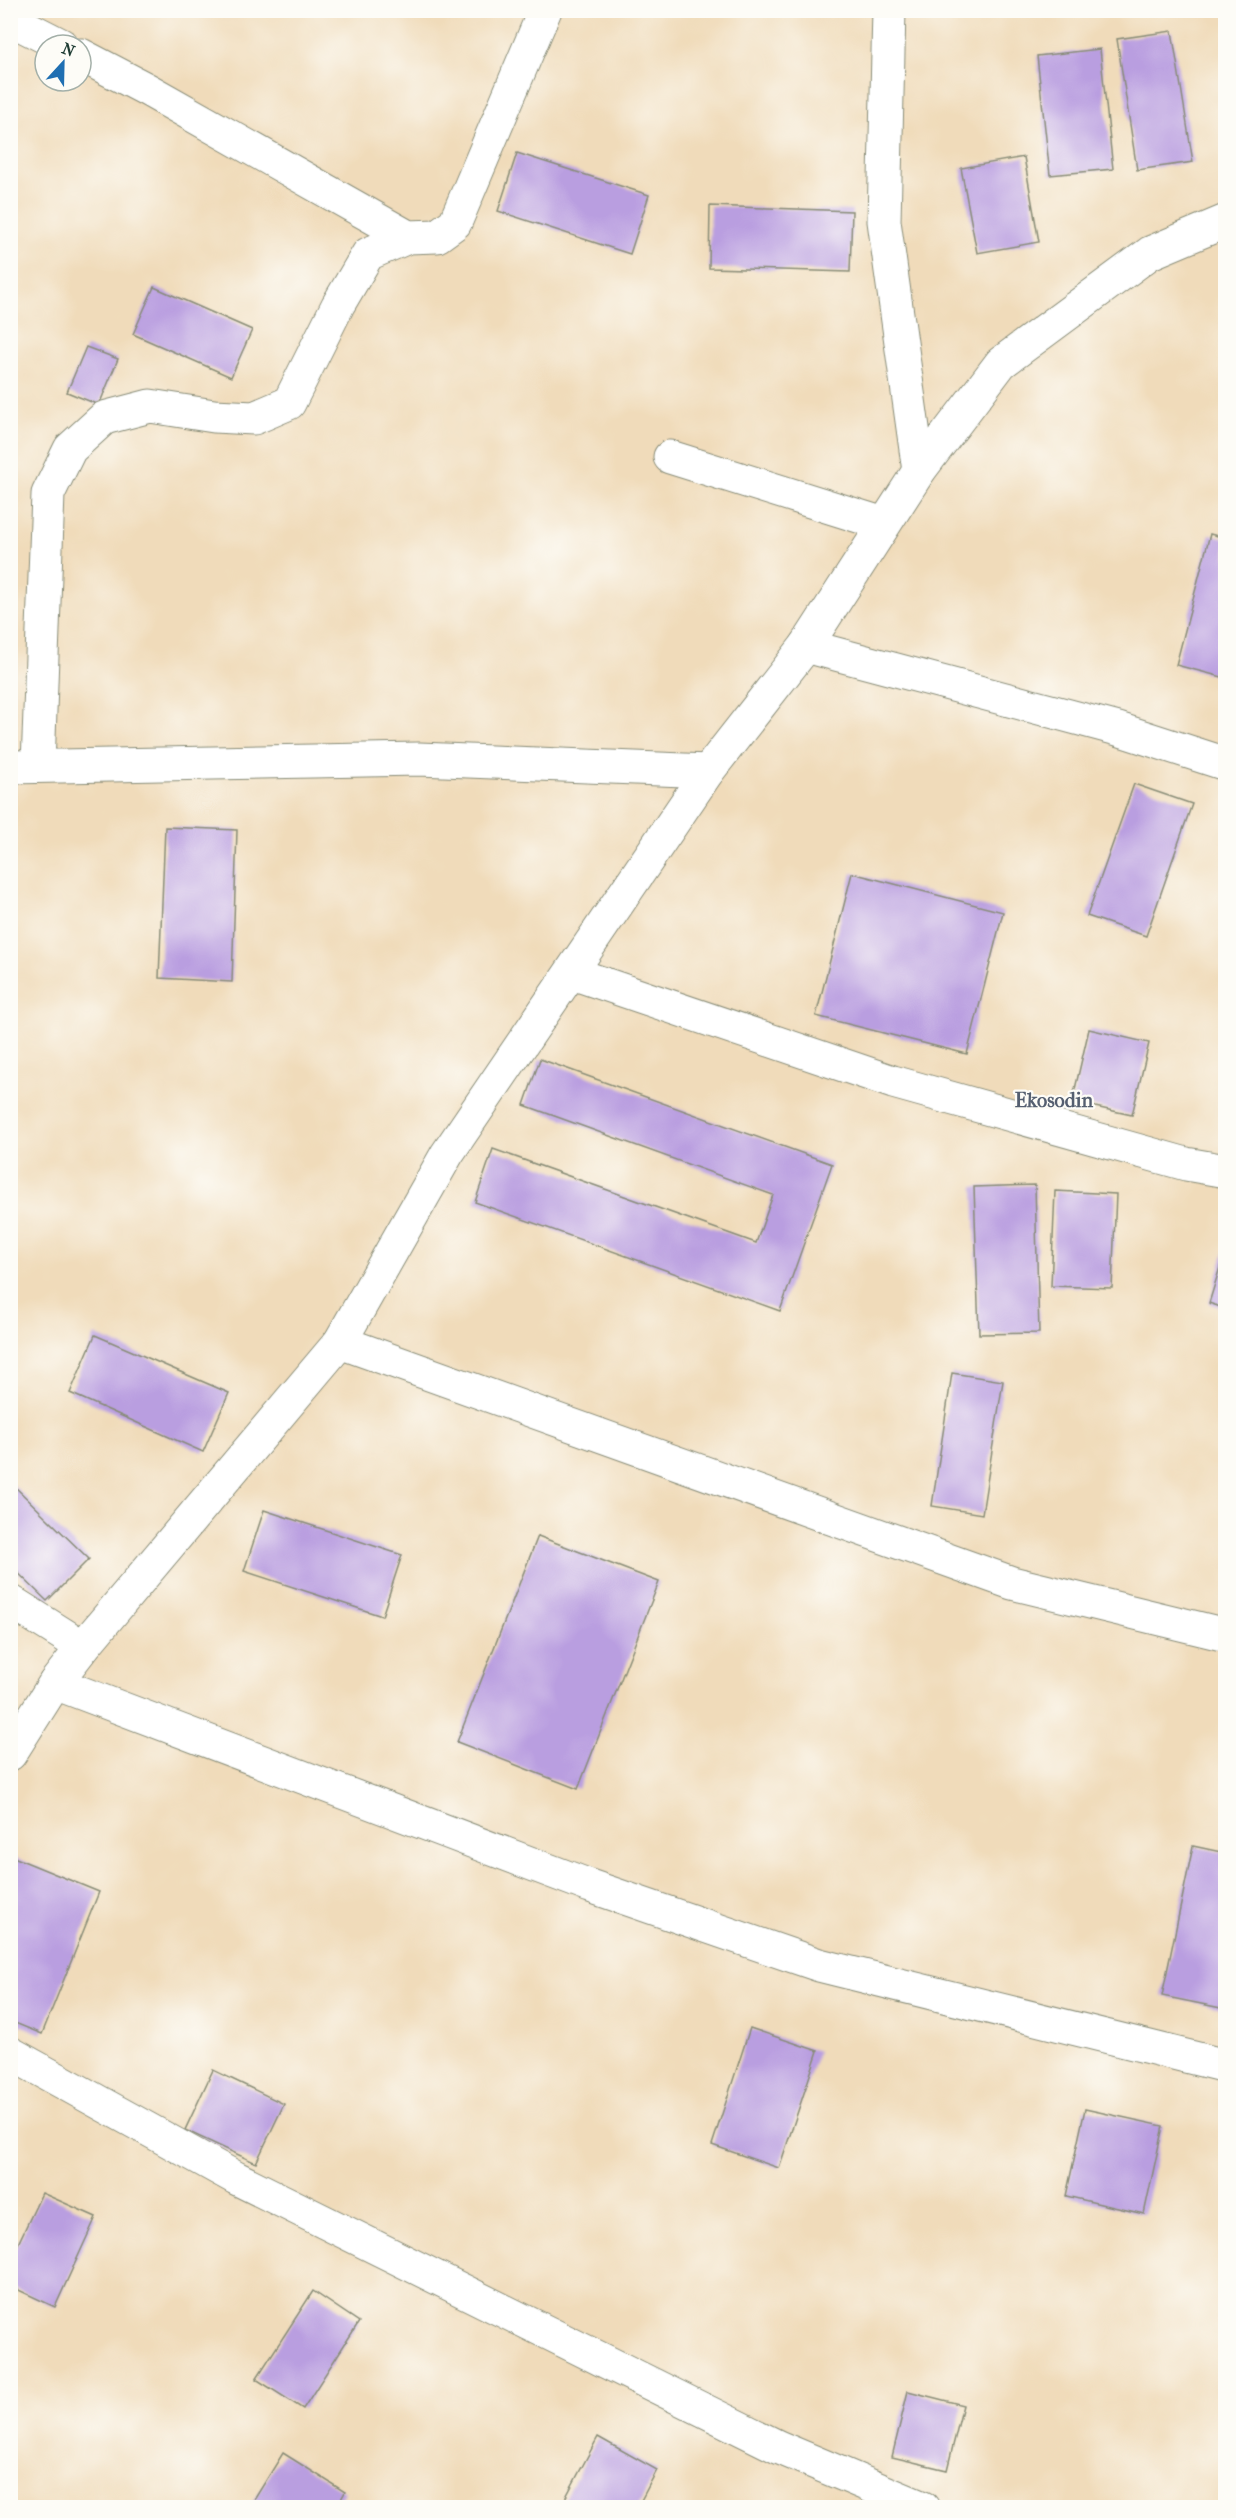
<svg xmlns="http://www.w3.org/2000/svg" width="1236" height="2518" viewBox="0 0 1236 2518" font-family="'IM FELL French Canon',serif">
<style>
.building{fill:#b99ee0}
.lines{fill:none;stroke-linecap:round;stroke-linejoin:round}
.street-casing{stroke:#888c77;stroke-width:35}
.street{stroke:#fff;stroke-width:33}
.labels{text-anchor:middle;stroke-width:4.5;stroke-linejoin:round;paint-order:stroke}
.quarter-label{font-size:20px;font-weight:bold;fill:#555f70;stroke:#fdfcf7}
</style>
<rect width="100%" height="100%" fill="#fdfcf7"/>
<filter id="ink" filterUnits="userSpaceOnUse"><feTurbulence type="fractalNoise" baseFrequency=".0167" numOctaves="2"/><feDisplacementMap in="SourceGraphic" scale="12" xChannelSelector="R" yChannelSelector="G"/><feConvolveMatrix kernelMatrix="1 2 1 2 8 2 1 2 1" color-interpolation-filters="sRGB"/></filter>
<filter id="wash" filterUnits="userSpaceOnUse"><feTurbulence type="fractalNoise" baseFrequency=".008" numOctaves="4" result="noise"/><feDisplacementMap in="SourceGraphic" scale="24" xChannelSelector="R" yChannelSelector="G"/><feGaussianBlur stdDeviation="1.35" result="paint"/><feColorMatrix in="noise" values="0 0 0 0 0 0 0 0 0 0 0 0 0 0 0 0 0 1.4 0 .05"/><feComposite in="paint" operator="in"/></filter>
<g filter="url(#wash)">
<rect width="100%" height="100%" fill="#f0dbba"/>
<g id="blocks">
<g class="building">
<polygon points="1172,31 1193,162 1137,170 1117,39"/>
<polygon points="1100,49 1113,169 1050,175 1037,56"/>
<polygon points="517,153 649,195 630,254 498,211"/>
<polygon points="1024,157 1039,242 977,253 961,168"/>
<polygon points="710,206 852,211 850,272 709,268"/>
<polygon points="154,287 252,330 231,377 133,334"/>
<polygon points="86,347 118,359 99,405 67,392"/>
<polygon points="1210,534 1226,538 1226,678 1176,665"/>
<polygon points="1134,784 1192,804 1146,936 1087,916"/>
<polygon points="165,827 237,830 232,982 159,978"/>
<polygon points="852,873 1003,912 967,1054 816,1016"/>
<polygon points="1089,1029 1149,1043 1132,1115 1072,1102"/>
<polygon points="540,1059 832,1164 780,1311 475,1202 493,1149 756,1243 773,1195 524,1105"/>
<polygon points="1035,1185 1039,1333 979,1334 974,1187"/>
<polygon points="1055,1191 1116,1194 1112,1288 1051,1286"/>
<polygon points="1225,1251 1226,1251 1226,1309 1209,1303"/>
<polygon points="95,1335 229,1393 203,1452 70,1393"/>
<polygon points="952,1373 1003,1381 982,1514 932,1506"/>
<polygon points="10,1482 89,1559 47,1601 10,1565"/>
<polygon points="264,1510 402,1555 382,1616 244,1571"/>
<polygon points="538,1536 659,1582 578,1789 457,1742"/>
<polygon points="1193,1846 1226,1853 1226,2009 1162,1996"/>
<polygon points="11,1856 99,1892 42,2034 10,2021"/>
<polygon points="750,2028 818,2051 779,2168 712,2145"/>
<polygon points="213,2070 284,2104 256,2163 185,2130"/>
<polygon points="1085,2109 1163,2126 1144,2214 1066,2196"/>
<polygon points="42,2193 96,2217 55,2307 10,2286 10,2261"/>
<polygon points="313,2291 359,2322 303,2409 256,2379"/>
<polygon points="908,2391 963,2405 947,2470 892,2457"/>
<polygon points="598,2437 657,2470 637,2508 560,2508"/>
<polygon points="283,2453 345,2492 336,2508 249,2508"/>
</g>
</g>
</g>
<g filter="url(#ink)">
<use href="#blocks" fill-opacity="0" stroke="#888c77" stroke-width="1.5"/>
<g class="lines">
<defs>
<g id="street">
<polyline points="889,10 884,221 919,471"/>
<polyline points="10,19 61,45"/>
<polyline points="81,55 148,90 408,237"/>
<polyline points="670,457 884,524"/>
<polyline points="806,646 1118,729 1226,764"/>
<polyline points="38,765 48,494 70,449 104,418 150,406 214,416 254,418 289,403 338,305 368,254 408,237 437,236 455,223 545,10"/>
<polyline points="10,767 419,759 708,771"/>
<polyline points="572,973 893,1082 1186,1164 1226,1171"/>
<polyline points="340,1342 1012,1583 1226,1635"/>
<polyline points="10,1601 83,1647"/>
<polyline points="55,1683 590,1886 819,1965 1226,2066"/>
<polyline points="10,1754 55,1683 83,1647 340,1342 447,1154 708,771 806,646 919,471 1001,363 1150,253 1226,221"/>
<polyline points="10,2053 236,2178 778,2447 923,2508"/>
</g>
</defs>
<use href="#street" class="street-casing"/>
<use href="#street" class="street"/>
</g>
</g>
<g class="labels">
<g class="quarter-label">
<text x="1054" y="1107">Ekosodin</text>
</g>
</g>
<rect width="1236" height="2518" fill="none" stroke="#fdfcf7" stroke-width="36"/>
<g transform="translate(63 63) rotate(22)"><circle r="28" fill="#fdfcf7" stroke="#a4b0a9" stroke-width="1.5"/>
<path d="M0-4.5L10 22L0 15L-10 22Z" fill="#1f6fb2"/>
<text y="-9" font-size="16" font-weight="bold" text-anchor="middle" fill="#1f3d34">N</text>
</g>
</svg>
